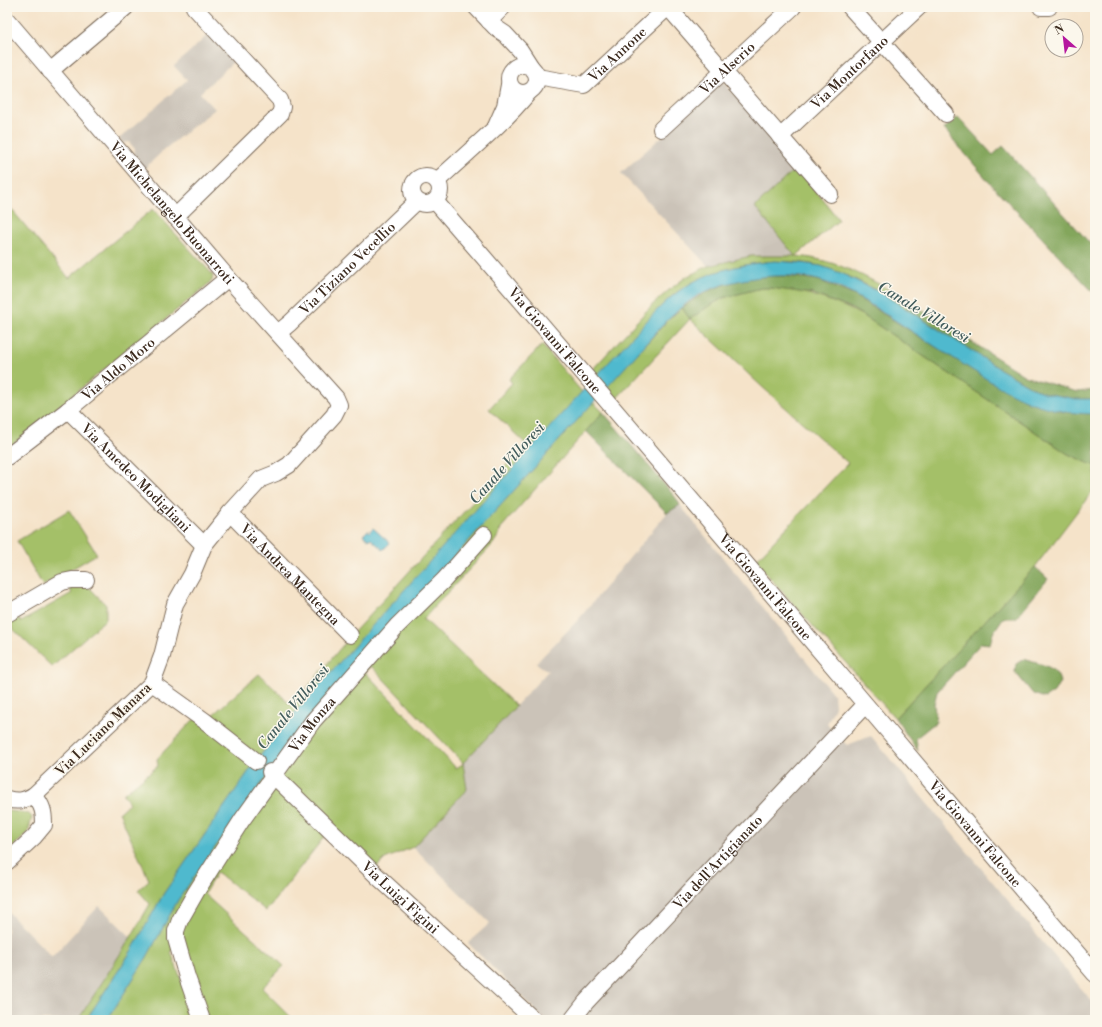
<svg xmlns="http://www.w3.org/2000/svg" width="1102" height="1027" viewBox="0 0 1102 1027" font-family="'Libre Bodoni',serif">
<style>
.industrial{fill:#cbc3b8}
.green{fill:#a4c067;stroke:#707542;fill-rule:evenodd}
.forest{fill:#83a65c;stroke:#5f683d}
.water{fill:#50b9ce;stroke:#467276}
.lines{fill:none;stroke-linecap:round;stroke-linejoin:round}
.minor-casing{stroke:#7c6b5a;stroke-width:18}
.minor{stroke:#fff;stroke-width:16}
.labels{text-anchor:middle;stroke-width:3;stroke-linejoin:round;paint-order:stroke}
.street-label{font-size:14px;fill:#3b2a1e;stroke:#fbf7ec}
.water-label{font-size:15px;font-style:italic;fill:#425c5c;stroke:#fbf7ec}
</style>
<rect width="100%" height="100%" fill="#fbf7ec"/>
<filter id="ink" filterUnits="userSpaceOnUse"><feTurbulence type="fractalNoise" baseFrequency=".025" numOctaves="2"/><feDisplacementMap in="SourceGraphic" scale="8" xChannelSelector="R" yChannelSelector="G"/><feConvolveMatrix kernelMatrix="1 2 1 2 8 2 1 2 1" color-interpolation-filters="sRGB"/></filter>
<filter id="wash" filterUnits="userSpaceOnUse"><feTurbulence type="fractalNoise" baseFrequency=".012" numOctaves="4" result="noise"/><feDisplacementMap in="SourceGraphic" scale="16" xChannelSelector="R" yChannelSelector="G"/><feGaussianBlur stdDeviation="0.9" result="paint"/><feColorMatrix in="noise" values="0 0 0 0 0 0 0 0 0 0 0 0 0 0 0 0 0 1.4 0 .05"/><feComposite in="paint" operator="in"/></filter>
<g filter="url(#wash)">
<rect width="100%" height="100%" fill="#f5e3c9"/>
<g class="industrial">
<polygon points="208,35 233,62 200,93 215,109 166,148 144,169 133,156 135,149 129,142 123,143 119,139 187,80 174,66"/>
<polygon points="723,82 797,167 795,256 751,256 708,266 621,173"/>
<polygon points="680,505 834,695 835,706 827,724 836,735 847,745 871,736 1095,1005 1095,1020 545,1020 468,943 490,923 413,847 467,789 463,763 548,671 536,663 578,620 667,513"/>
<polygon points="99,906 131,937 78,1020 7,1020 7,911 52,957"/>
</g>
<g class="green">
<path d="M797,167L839,220L796,256C838,259 875,281 911,303L907,309C881,292 853,276 823,267C777,253 710,266 672,296C661,306 651,317 640,329C626,344 611,360 597,376L592,370L651,306L669,290L686,277L708,266L751,256H795L755,207Z"/>
<polygon points="7,204 69,278 153,209 213,275 212,281 7,449"/>
<path d="M761,288C799,288 834,300 867,318L1068,454L1095,466V488L1035,567L895,718L755,561L848,463L760,385L690,319L617,398L607,386L668,320L682,308L690,319L706,308L723,298Z"/>
<polygon points="542,345 582,392 297,710 256,761 164,893 132,950 86,1020 78,1020 131,937 150,904 138,890 149,880 119,812 129,803 123,794 158,766 157,759 193,720 209,718 259,674 292,706 353,633 526,444 489,409 512,383 509,379"/>
<path d="M593,402L603,412L501,528L498,536L493,544L434,607L423,620L427,622L516,706L463,763L467,789L413,847L385,859L374,870L328,832L266,911L217,872L204,894L284,966L262,988L294,1020H208L192,976L182,931L171,952L196,1020H107L147,957L178,900L208,857L309,718L556,444ZM371,666L463,763V764L456,768L365,672Z"/>
<polygon points="69,510 97,554 43,586 17,541"/>
<polygon points="88,586 106,605 106,619 52,667 14,630 8,623 18,618 21,622 72,593 68,587"/>
<polygon points="7,809 10,811 28,813 32,817 28,833 7,852"/>
</g>
<g class="forest">
<polygon points="958,117 993,155 1003,146 1095,249 1095,294 989,182 944,129"/>
<path d="M783,276L818,280L855,296L993,383L1029,402L1064,412L1095,414V466L1068,454L867,318L852,309L813,294L771,288H761L723,298L706,308L690,319L682,308C713,284 743,276 783,276Z"/>
<polygon points="911,303 1025,376 1077,392 1095,390 1095,399 1076,399 1045,393 1033,388 1000,369 907,309"/>
<polygon points="603,412 676,498 680,505 667,513 586,431"/>
<polygon points="1035,567 1048,579 1016,618 1003,618 993,633 990,644 981,643 937,692 934,704 936,722 916,738 918,751 895,718"/>
<path d="M1024,659C1039,665 1056,664 1060,682L1054,692L1045,698L1033,694L1015,672L1016,664Z"/>
</g>
<g class="water">
<path d="M775,261L801,263L821,266L841,273L883,294L1000,369L1033,388L1045,393L1076,399H1095V414C1073,414 1051,410 1030,402C1009,394 990,381 972,370C944,352 917,335 890,317C868,303 844,287 818,280C796,274 770,275 748,279C730,282 713,287 697,296C670,313 649,341 628,364L309,718L208,857L178,900L147,957L107,1020H86L132,950L164,893L256,761L297,710C387,610 476,509 566,409C588,385 610,361 632,337C649,319 666,298 688,285C714,269 746,264 775,261Z"/>
<polygon points="373,528 390,543 383,550 370,538 369,540 363,535 368,530 369,532"/>
</g>
</g>
<g filter="url(#ink)">
<g class="lines">
<defs>
<g id="minor">
<polyline points="476,7 496,28 505,34 520,50 531,67"/>
<polyline points="668,7 830,194"/>
<polyline points="850,7 946,114"/>
<polyline points="1041,7 1049,7"/>
<path id="s1" d="M7,20L228,278L336,398L339,405L334,415L289,465L276,473L261,479L230,513L204,545L192,574L175,604L162,656L152,683L34,795C24,801 18,802 7,799"/>
<polyline points="489,21 503,7"/>
<circle cx="523" cy="79" r="14"/>
<polyline points="50,71 126,7"/>
<path id="s2" d="M537,77L584,85L668,7"/>
<polyline points="497,124 505,106 509,85"/>
<path id="s3" d="M661,129L793,7"/>
<path id="s4" d="M780,137L919,7"/>
<circle cx="426" cy="190" r="14"/>
<path d="M437,181C468,152 502,125 529,92"/>
<path id="s5" d="M435,201C657,457 875,717 1095,974"/>
<polyline points="175,217 280,114 282,107 280,100 194,7"/>
<path id="s6" d="M278,333L290,323L417,201"/>
<path id="s7" d="M68,410L204,545"/>
<path id="s8" d="M7,457L68,410L228,278"/>
<path id="s9" d="M230,513L350,635"/>
<polyline points="7,614 62,582 72,580 86,580"/>
<polyline points="152,683 205,721 256,761"/>
<path id="s10" d="M270,772L377,876L534,1020"/>
<path d="M7,862L34,837L44,825C44,812 43,806 34,795"/>
<path id="s11" d="M202,1020L187,977L176,939V931L180,920L196,892L242,820L313,721L397,626L444,580L484,535"/>
<path id="s12" d="M572,1020L586,1002L865,705"/>
</g>
</defs>
<use href="#minor" class="minor-casing"/>
<use href="#minor" class="minor"/>
</g>
</g>
<g class="labels">
<g class="street-label">
<text dy="5" stroke="none"><textPath href="#s2" startOffset="93">Via Annone</textPath></text>
<text dy="5" stroke="none"><textPath href="#s3" startOffset="90">Via Alserio</textPath></text>
<text dy="5" stroke="none"><textPath href="#s4" startOffset="95">Via Montorfano</textPath></text>
<text dy="5" stroke="none"><textPath href="#s1" startOffset="254">Via Michelangelo Buonarroti</textPath></text>
<text dy="5" stroke="none"><textPath href="#s6" startOffset="95">Via Tiziano Vecellio</textPath></text>
<text dy="5" stroke="none"><textPath href="#s5" startOffset="184">Via Giovanni Falcone</textPath></text>
<text dy="5" stroke="none"><textPath href="#s8" startOffset="142">Via Aldo Moro</textPath></text>
<text dy="5" stroke="none"><textPath href="#s7" startOffset="96">Via Amedeo Modigliani</textPath></text>
<text dy="5" stroke="none"><textPath href="#s9" startOffset="86">Via Andrea Mantegna</textPath></text>
<text dy="5" stroke="none"><textPath href="#s5" startOffset="508">Via Giovanni Falcone</textPath></text>
<text dy="5" stroke="none"><textPath href="#s11" startOffset="341">Via Monza</textPath></text>
<text transform="translate(103 729) rotate(-44)" y="5">Via Luciano Manara</text>
<text dy="5" stroke="none"><textPath href="#s5" startOffset="832">Via Giovanni Falcone</textPath></text>
<text dy="5" stroke="none"><textPath href="#s12" startOffset="215">Via dell'Artigianato</textPath></text>
<text dy="5" stroke="none"><textPath href="#s10" startOffset="181">Via Luigi Figini</textPath></text>
</g>
<g class="water-label">
<text transform="translate(924 312) rotate(31)" y="5">Canale Villoresi</text>
<text transform="translate(507 463) rotate(-48)" y="5">Canale Villoresi</text>
<text transform="translate(293 707) rotate(-51)" y="5">Canale Villoresi</text>
</g>
</g>
<rect width="1102" height="1027" fill="none" stroke="#fbf7ec" stroke-width="24"/>
<g transform="translate(1064 38) rotate(332)"><circle r="19" fill="#fbf7ec" stroke="#aea59a"/>
<path d="M0-3L7 15L0 10L-7 15Z" fill="#b5179e"/>
<text y="-6" font-size="11" font-weight="bold" text-anchor="middle" fill="#3b2a1e">N</text>
</g>
</svg>
